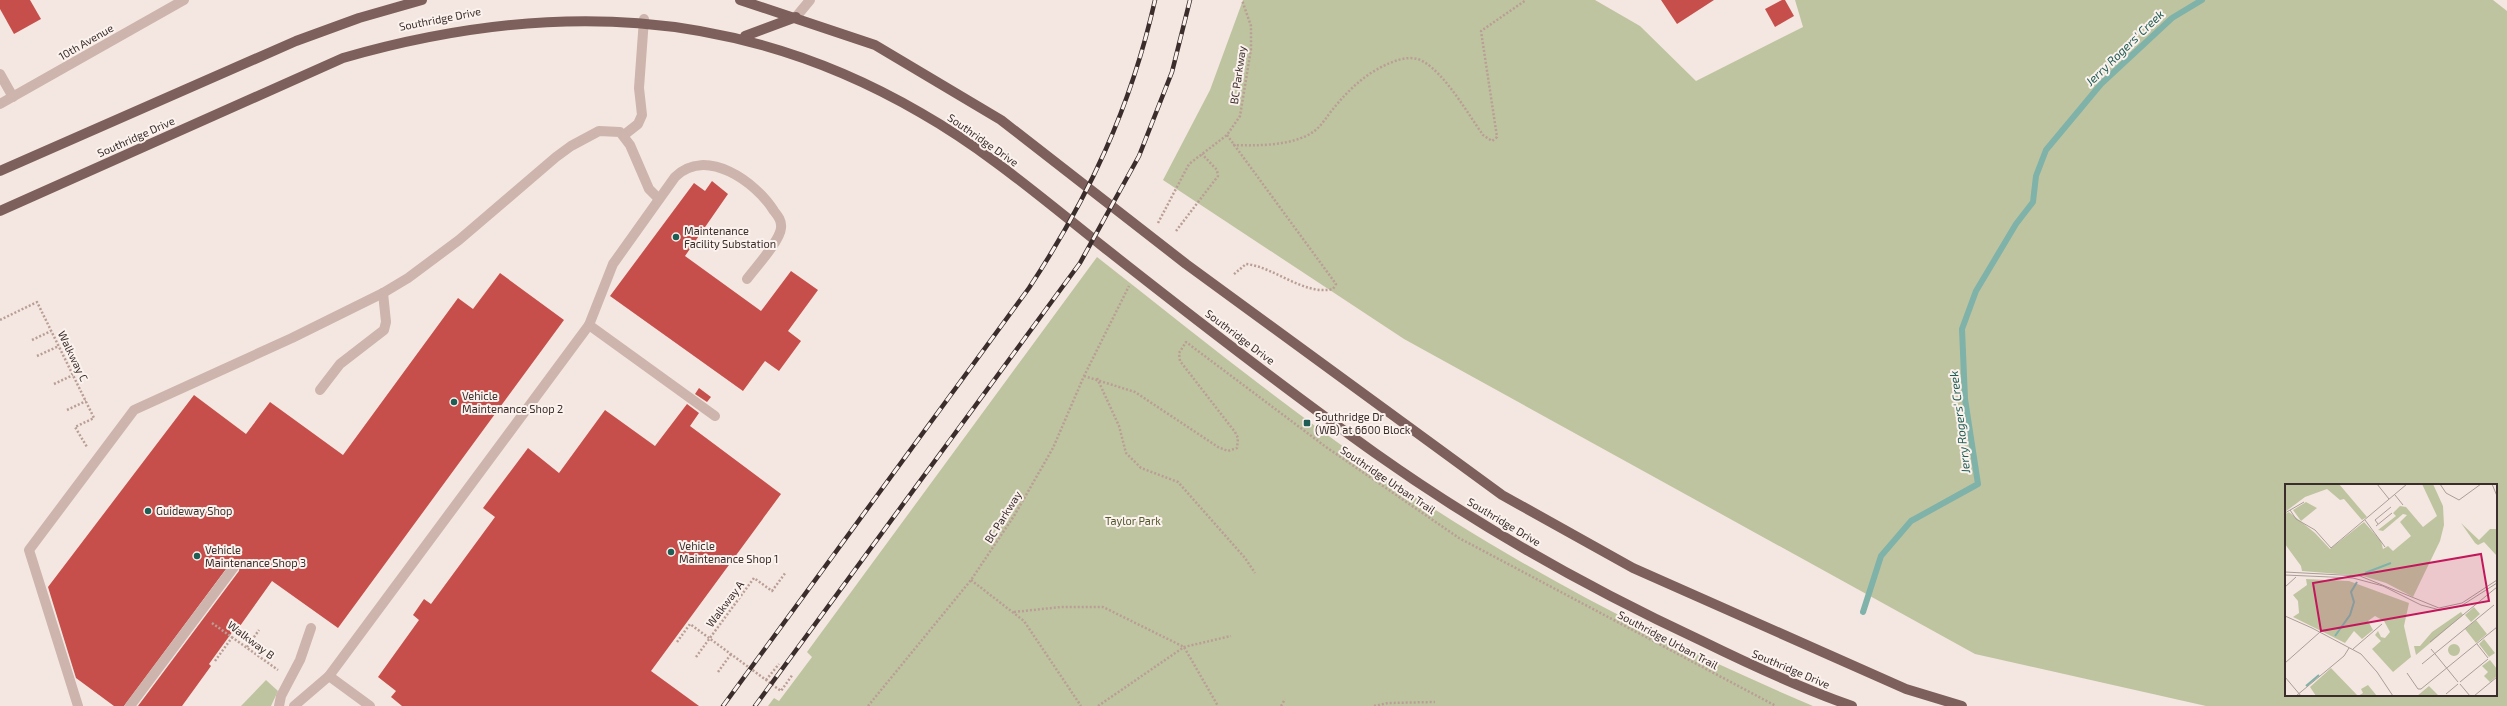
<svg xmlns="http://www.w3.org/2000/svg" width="2507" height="706" viewBox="0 0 2507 706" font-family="'Exo 2',sans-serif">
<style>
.green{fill:#bfc4a0;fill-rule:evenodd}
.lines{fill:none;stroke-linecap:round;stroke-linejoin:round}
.stream{stroke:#7fb2a9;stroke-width:6}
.building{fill:#c74f4b}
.path{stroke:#b99e96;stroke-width:2.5;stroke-dasharray:2 2;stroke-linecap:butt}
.minor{stroke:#cdb4ac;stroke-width:10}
.major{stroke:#7d605c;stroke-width:10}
.rail-casing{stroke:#3b2d2b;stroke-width:4.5}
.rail{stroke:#fbf2ee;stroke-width:3;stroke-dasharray:9;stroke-linecap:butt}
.poi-dot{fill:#1f5e54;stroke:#fbf2ee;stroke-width:1.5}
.labels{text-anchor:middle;stroke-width:4;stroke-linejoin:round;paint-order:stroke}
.street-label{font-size:11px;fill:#3b2d2b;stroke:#fbf2ee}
.poi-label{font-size:11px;fill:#3b2d2b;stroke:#fbf2ee;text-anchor:start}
.park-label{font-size:11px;fill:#535a2e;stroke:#fbf2ee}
.water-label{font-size:12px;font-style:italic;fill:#1f5e54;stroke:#fbf2ee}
.inset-river{fill:none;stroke:#7fb2a9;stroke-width:2}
.inset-road{fill:none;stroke:#aa9d98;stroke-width:1}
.view{fill:#c2185b;fill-opacity:0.15;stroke:#c2185b;stroke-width:2}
.inset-edge{fill:none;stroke:#3b2d2b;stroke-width:2}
</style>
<rect width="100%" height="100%" fill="#f4e7e1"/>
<g class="green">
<path d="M1243,0H1595L1640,26L1696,81L1803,27L1795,0H2493L2507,11V706H2206L1975,654L1404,339L1163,180L1210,90ZM2286,485H2496V695H2286Z"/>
<path d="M1097,257C1213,348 1328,442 1453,521C1568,593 1688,653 1813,706H768L774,698L779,701L812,657L807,652Z"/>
<polygon points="266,680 278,691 271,706 241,706"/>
</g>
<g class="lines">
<polyline class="stream" points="1863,612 1881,556 1911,521 1978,484 1965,399 1962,329 1976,291 2016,224 2033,202 2036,176 2046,150 2101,84 2172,18 2202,0"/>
</g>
<g class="building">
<polygon points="0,0 30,0 41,19 14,34 0,9"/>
<polygon points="1661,0 1714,0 1677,24"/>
<polygon points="1782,0 1785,0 1794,16 1775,27 1765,9"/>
<polygon points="712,181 728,194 685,256 761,311 791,271 818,290 788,331 801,341 779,371 765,361 743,391 610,296 694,183 705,191"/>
<polygon points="500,273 564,320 338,628 272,581 235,633 233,631 209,664 211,666 182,706 138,706 239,571 240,564 232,561 124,706 114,706 76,678 48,587 194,395 246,434 270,402 343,455 458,298 473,309"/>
<polygon points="699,388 711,397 707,402 695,394"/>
<polygon points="687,404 699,413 690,426 781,494 651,671 699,706 402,706 391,697 396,691 378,677 419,620 413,615 424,599 431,604 495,517 483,508 528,448 559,473 605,410 655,446"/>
</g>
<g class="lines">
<g class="path">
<path d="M1227,135L1336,284L1333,289C1304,296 1275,267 1246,264L1233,275"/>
<path d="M1233,145C1255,146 1293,146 1313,132C1321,127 1327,116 1333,109C1350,88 1368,71 1395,61C1404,58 1415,56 1424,62C1446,75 1468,114 1483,135L1492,141L1497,137L1481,31L1526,0"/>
<polyline points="1158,223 1189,164 1227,135 1240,116 1251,49 1251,26 1242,0"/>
<polyline points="1176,231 1218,176 1217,170 1202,154"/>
<polyline points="0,320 37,302 94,418 75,427 87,447"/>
<polyline points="32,340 51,331"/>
<polyline points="37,356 59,346"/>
<polyline points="1084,376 1135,392 1218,447 1228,451 1237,448 1238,438 1235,432 1180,361 1179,353 1186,342 1326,447 1459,538 1776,706"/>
<polyline points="1097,378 1119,426 1126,453 1141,468 1178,482 1245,558 1255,573"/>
<polyline points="54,384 73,375"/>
<polyline points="67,410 86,401"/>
<polyline points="971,580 1024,621 1081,706"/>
<polyline points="1014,612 1061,607 1103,607 1184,647 1218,706"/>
<polyline points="212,623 278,670"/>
<polyline points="677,642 690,624 781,691 793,674"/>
<polyline points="247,647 259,630"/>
<polyline points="696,657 754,578 772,591 786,572"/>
<polyline points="215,661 233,636"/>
<polyline points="718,672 731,654"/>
<polyline points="766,680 779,664"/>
<polyline points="868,706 971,580 1014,516 1053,448 1084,376 1129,286"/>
<polyline points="1098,706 1184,647 1231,636"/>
<polyline points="1281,706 1285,699"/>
<polyline points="1374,706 1388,703 1435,702"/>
</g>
<g class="minor">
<polyline points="796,17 810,0"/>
<polyline points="0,74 13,97"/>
<polyline points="0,104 184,0"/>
<polyline points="624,135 638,124 642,115 639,88 644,19"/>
<polyline points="589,325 715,416"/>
<polyline points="320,390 340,364 384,330 386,322 383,293"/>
<polyline points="329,676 370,706"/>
<polyline points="78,706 29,550 134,410 292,338 383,293 408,278 459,240 556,157 571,146 599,131 620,132 630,145 649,189 659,199"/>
<polyline points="130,706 234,567"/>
<polyline points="279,706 281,696 300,660 311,628"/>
<path d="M294,706L329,676L589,325L613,264L675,177C706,146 756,182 774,211C778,216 782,221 781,228C780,241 756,267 747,279"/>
</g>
<g class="major">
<polyline points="740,0 875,45 1001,120 1186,264 1502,495 1633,568 1906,689 1962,706"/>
<polyline points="745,36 796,17"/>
<polyline points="0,171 296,41 359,18 422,0"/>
<path d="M0,211L343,58C545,0 736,5 921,113C986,150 1043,199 1101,245C1191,316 1282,387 1375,453C1478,526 1588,588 1702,641C1751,665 1800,688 1852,706"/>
</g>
<defs>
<g id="rail">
<path d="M723,706L1029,288C1089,197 1131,107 1155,0"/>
<polyline points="755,706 1080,263 1139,156 1172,72 1190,0"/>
</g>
</defs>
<use href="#rail" class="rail-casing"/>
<use href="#rail" class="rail"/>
</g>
<g class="poi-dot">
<circle cx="676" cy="237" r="4"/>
<circle cx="454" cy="402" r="4"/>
<rect x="1303" y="419" width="8" height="8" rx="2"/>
<circle cx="148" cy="511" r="4"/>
<circle cx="671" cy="552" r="4"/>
<circle cx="197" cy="556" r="4"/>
</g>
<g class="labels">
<g class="street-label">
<text transform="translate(440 19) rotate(-11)" y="4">Southridge Drive</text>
<text transform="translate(86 42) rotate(-30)" y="4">10th Avenue</text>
<text transform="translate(1238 75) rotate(-82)" y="4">BC Parkway</text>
<text transform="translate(136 137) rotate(-24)" y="4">Southridge Drive</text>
<text transform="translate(983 140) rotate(35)" y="4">Southridge Drive</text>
<text transform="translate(1240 337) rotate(37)" y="4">Southridge Drive</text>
<text transform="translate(73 356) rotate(64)" y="4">Walkway C</text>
<text transform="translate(1388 480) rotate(34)" y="4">Southridge Urban Trail</text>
<text transform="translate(1003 517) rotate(-58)" y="4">BC Parkway</text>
<text transform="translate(1504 522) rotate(31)" y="4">Southridge Drive</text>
<text transform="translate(725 604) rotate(-53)" y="4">Walkway A</text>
<text transform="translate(251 640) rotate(37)" y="4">Walkway B</text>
<text transform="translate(1668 640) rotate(28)" y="4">Southridge Urban Trail</text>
<text transform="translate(1791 669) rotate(23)" y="4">Southridge Drive</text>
</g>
<g class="poi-label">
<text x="684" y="235">Maintenance<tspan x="684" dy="13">Facility Substation</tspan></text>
<text x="462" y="400">Vehicle<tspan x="462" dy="13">Maintenance Shop 2</tspan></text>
<text x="1315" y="421">Southridge Dr<tspan x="1315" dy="13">(WB) at 6600 Block</tspan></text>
<text x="156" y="515">Guideway Shop</text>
<text x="679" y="550">Vehicle<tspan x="679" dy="13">Maintenance Shop 1</tspan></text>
<text x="205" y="554">Vehicle<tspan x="205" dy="13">Maintenance Shop 3</tspan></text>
</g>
<g class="park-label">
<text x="1133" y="525">Taylor Park</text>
</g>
<g class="water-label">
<text transform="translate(2125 48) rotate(-44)" y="4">Jerry Rogers' Creek</text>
<text transform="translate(1960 422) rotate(-97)" y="4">Jerry Rogers' Creek</text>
</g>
</g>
<g transform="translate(2285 484)">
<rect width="212" height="212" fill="#f4e7e1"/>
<path d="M0,0H54L82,33L77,36L59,15L55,16L42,5L20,13L0,28ZM137,0H148L158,22L159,41L155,57L128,113L101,99L78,92L17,87L16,82L0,60V30L4,28L30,49L45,65L79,38L96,57L98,65L103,62L108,67L126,52L115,38L122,31L118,30L98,47L93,46L111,32L108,29L115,22L121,23L138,43L152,32ZM21,18L32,24L16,37L8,26ZM176,39L194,56L205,45H212V72L199,58L193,61L190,59ZM21,95L64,97L124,119L119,142L126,173L108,188L87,165L96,157L90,151L93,147L96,153L100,154L105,148L99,137L90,132L83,137L88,146L77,155L69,147L60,159L8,133L14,129L13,117L8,111L22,101ZM189,123L195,130L186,138L180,131ZM176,128L178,131L131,171L129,162H135L147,148ZM191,136L202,150L191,159L180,145ZM199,155L210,169L204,173L194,160ZM163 166a6 6 0 1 1 12 0a6 6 0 1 1-12 0ZM205,176L212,185V192L205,198L199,192L203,188L197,182ZM46,184L73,212L78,209L76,205L83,201L92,212H31L25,203ZM144,202L154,212H132Z" fill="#bfc4a0"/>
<path class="inset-river" d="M80,89L106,79M50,152L65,131L69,118L66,108L72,98M21,202L34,191"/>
<path class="inset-road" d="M92,0L104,15M155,0L161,9L174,16L196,0M207,0L212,12M110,11L118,21M5,26L11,35L30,46L46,64L122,0M0,29L19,18M80,36L100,63M93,40L90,36L106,23M91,42L107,29M0,88L75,92L154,124L177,119L212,96M0,91L68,94L98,102L136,121L155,126L176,122L212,99M0,103L11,93M0,132L27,144L76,170L92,188L108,212M145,158L212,103M192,160L203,174M68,165L97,140M146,165L173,198M0,179L35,148M137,180L209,121M122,189L133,205H136L212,143M0,193L16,212M175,198L203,175M175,200L185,212M161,210L173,200M11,212L59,172L64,164M189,212L212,193"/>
<path class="view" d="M196,70L204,117L36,147L28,99Z"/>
<rect width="212" height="212" class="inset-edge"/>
</g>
</svg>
